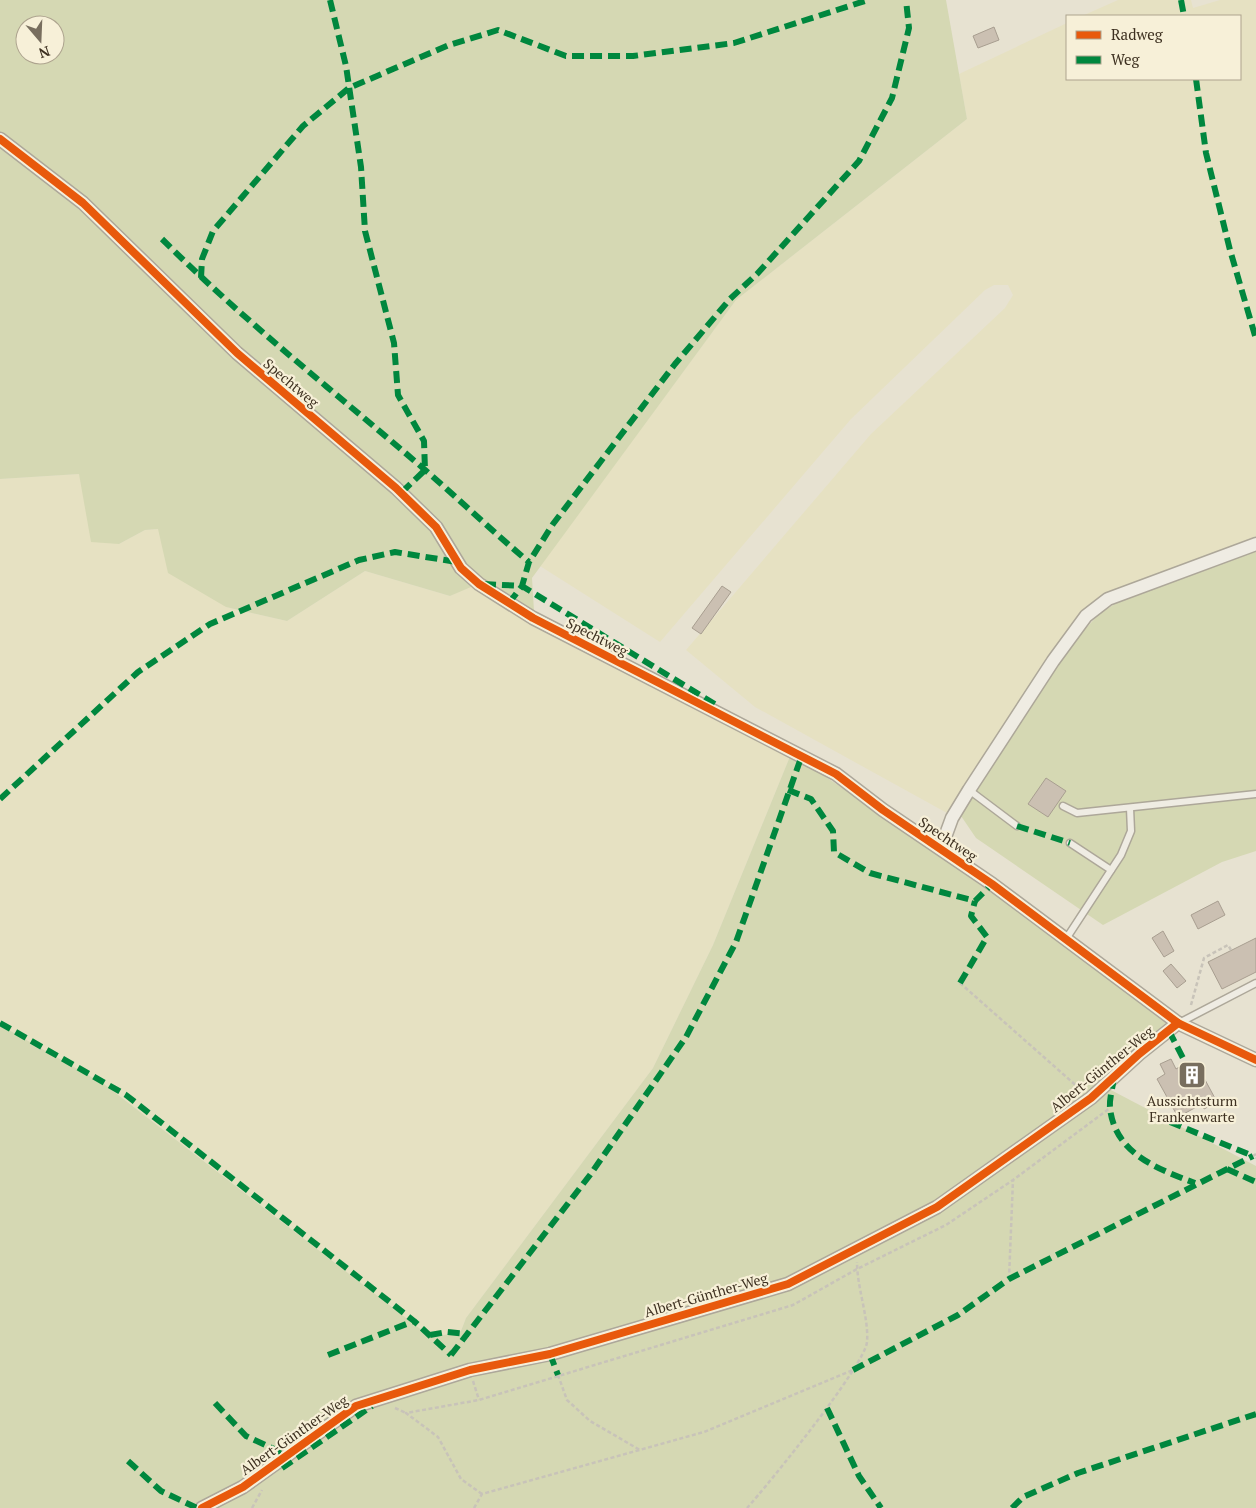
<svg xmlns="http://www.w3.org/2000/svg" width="1256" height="1508" viewBox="0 0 1256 1508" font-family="'PT Serif',serif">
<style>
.farmland{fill:#e6e1c2}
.green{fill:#d5d8b3;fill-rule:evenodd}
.building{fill:#cbc0b2;stroke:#a89e90}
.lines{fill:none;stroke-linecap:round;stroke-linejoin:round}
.lane-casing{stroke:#ada799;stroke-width:9}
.street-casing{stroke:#ada799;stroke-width:15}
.path{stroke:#c8c3b9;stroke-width:2.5;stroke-dasharray:4 2.5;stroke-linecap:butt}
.lane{stroke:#efece3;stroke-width:6}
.street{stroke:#efece3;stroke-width:12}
.quiet{stroke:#00873e;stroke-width:6;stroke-dasharray:12 6;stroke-linecap:butt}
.cycleway-casing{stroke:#f7f0d8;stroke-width:11}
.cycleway{stroke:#e8590c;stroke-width:8}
.labels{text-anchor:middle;stroke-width:4.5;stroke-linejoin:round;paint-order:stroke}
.street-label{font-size:14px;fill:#3d3020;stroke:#f7f0d8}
.poi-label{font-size:14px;fill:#3d3020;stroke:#f7f0d8}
</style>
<rect width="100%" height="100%" fill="#e7e2d1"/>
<g class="farmland">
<polygon points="1118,0 1191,0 1193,8 1220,0 1256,0 1256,539 1092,603 1075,619 947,813 755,707 686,650 871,434 1005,308 1013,295 1008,285 994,285 985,290 851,419 660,642 540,566 736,300 967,119 959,74 1067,23 1067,79 1240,79 1240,16 1082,16"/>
<polygon points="79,474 119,544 145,530 158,529 226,607 287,621 365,571 450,596 471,586 566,641 764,744 791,754 713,945 653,1068 466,1318 461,1331 432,1338 104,1084 0,1025 0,479"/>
</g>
<g class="green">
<path d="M0,0H946L967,119L736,300L532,578L534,611L485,581L450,596L365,571L287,621L226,607L168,573L158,529L145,530L119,544L91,542L79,474L0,479ZM25,25H55V55H25Z"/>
<polygon points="1256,550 1256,851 1222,862 1103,925 976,838 959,813 1069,647 1098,615 1124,598"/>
<polygon points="791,754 936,850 1170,1023 1109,1089 1256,1166 1256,1508 0,1508 0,1025 104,1084 432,1338 461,1331 466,1318 653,1068 713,945"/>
</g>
<g class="building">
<polygon points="994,27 999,40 978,48 973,36"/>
<polygon points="722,586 731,592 701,634 692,628"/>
<polygon points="1046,778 1066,791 1048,817 1028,804"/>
<polygon points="1218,901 1225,915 1198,929 1191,915"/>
<polygon points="1163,931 1174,951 1164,957 1152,938"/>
<polygon points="1256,938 1256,972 1222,989 1208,962"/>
<polygon points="1171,964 1186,981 1177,988 1163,971"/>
<polygon points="1171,1059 1176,1069 1181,1066 1184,1073 1194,1067 1200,1077 1203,1076 1217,1102 1204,1109 1202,1104 1178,1117 1157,1079 1165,1074 1160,1064"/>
</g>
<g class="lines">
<defs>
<g id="lane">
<polyline points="969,790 1017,826"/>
<polyline points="1063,806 1077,813 1256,794"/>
<polyline points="1070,843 1111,870"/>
<polyline points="1066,939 1121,855 1131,831 1130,808"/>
<polyline points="1179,1023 1256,983"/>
</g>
<g id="street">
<polyline points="0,139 83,203 237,353 396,488 436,527 461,568 479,584 533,618 836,774 883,810 992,884 1178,1023 1256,1060"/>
<polyline points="941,848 952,818 969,790 1053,661 1086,616 1108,599 1256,544"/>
<polyline points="202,1508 243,1487 356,1406 470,1370 550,1354 788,1284 937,1207 1091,1098 1139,1054 1178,1023"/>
</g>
</defs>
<use href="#lane" class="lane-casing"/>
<use href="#street" class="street-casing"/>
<g class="path">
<polyline points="960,983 1080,1089"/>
<polyline points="1191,1005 1204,958 1228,945 1231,950"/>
<polyline points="1185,1062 1189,1071"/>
<polyline points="1256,1154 1253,1156 1256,1158"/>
<polyline points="1009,1279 1013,1180"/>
<polyline points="558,1375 567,1400 590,1421 640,1450"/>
<polyline points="473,1381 479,1400"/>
<polyline points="395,1408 406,1413"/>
<polyline points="482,1494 461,1479 438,1437 406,1413 479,1400 793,1305 857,1269 946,1225 1013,1180 1110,1108"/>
<polyline points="252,1508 262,1490"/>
<polyline points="474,1508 482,1494 704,1432 853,1370"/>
<path d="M747,1508C768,1485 865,1365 867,1342C869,1318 857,1288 857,1262"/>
</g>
<use href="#lane" class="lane"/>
<use href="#street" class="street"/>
<g class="quiet">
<polyline points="330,0 346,66 361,167 365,231 394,343 398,395 424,441 425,470 401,493"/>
<polyline points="1181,0 1184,16"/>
<polyline points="1196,79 1206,153 1230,250 1256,339"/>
<path d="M162,239C245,322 336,393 424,469C460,500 493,532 529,562"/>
<polyline points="201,278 202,259 213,231 303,126 349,88 449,45 498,30 566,56 633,56 734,43 868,0"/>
<polyline points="484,584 522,586 718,706"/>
<polyline points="509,603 522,586 529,562 553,524 675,364 730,299 757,274 859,161 892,98 909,28 906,0"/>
<polyline points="788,790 811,799 833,831 834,852 870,873 975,901 992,884"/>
<polyline points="0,799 138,672 210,624 359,560 395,552 457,562"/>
<polyline points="1017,826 1070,843"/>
<polyline points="960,983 987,937 971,916 975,901"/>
<polyline points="0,1023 126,1095 414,1321 451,1355"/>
<polyline points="1169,1031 1185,1062"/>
<path d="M1114,1077C1113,1087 1109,1099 1110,1108C1115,1154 1158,1169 1195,1183"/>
<polyline points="1170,1122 1253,1156"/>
<polyline points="1227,1169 1256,1182"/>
<polyline points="430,1335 447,1332 469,1334"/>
<polyline points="550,1354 558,1375"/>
<polyline points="328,1355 414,1321"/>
<polyline points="451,1355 590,1175 686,1037 736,942 802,755"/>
<polyline points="853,1370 958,1315 1009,1279 1253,1156"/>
<polyline points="215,1403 246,1436 287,1455"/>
<polyline points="827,1408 859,1476 881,1508"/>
<polyline points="128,1461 161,1491 197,1508"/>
<polyline points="282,1468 372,1406"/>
<polyline points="1012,1508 1023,1497 1078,1473 1256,1414"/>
</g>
<defs>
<g id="cycleway">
<polyline points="0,139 83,203 237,353 396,488 436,527 461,568 479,584 533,618 836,774 883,810 992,884 1178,1023 1256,1060"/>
<polyline points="202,1508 243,1487 356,1406 470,1370 550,1354 788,1284 937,1207 1091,1098 1139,1054 1178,1023"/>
</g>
</defs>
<use href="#cycleway" class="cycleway-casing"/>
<use href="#cycleway" class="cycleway"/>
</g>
<defs>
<symbol id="building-square" viewBox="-11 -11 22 22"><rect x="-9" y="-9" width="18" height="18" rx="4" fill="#786e5e" stroke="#f7f0d8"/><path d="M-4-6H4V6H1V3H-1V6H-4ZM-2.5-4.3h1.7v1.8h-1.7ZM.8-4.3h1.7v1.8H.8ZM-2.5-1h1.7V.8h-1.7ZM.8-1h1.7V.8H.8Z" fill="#fff"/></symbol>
</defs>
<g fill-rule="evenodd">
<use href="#building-square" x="1176" y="1059" width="32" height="32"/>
</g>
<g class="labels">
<g class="street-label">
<text transform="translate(291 383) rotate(40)" y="5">Spechtweg</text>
<text transform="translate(597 637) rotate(27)" y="5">Spechtweg</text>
<text transform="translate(948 839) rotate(34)" y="5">Spechtweg</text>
<text transform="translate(1102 1069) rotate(-39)" y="5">Albert-Günther-Weg</text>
<text transform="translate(706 1295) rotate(-16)" y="5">Albert-Günther-Weg</text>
<text transform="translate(294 1435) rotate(-35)" y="5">Albert-Günther-Weg</text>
</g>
<g class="poi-label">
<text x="1192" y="1106">Aussichtsturm<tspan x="1192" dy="16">Frankenwarte</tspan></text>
</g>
</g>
<rect x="1066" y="15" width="175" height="65" fill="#f7f0d8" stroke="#ada38e"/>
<rect x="1076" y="31" width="25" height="8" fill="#e8590c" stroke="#ada38e"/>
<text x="1111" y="40" font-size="15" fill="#3d3020">Radweg</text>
<rect x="1076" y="56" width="25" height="8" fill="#00873e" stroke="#ada38e"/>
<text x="1111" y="65" font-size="15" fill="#3d3020">Weg</text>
<g transform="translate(40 40) rotate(161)"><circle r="24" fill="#f7f0d8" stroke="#ada38e"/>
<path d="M0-4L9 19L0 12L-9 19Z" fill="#786e5e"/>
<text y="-8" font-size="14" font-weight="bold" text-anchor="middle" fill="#3d3020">N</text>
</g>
</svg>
